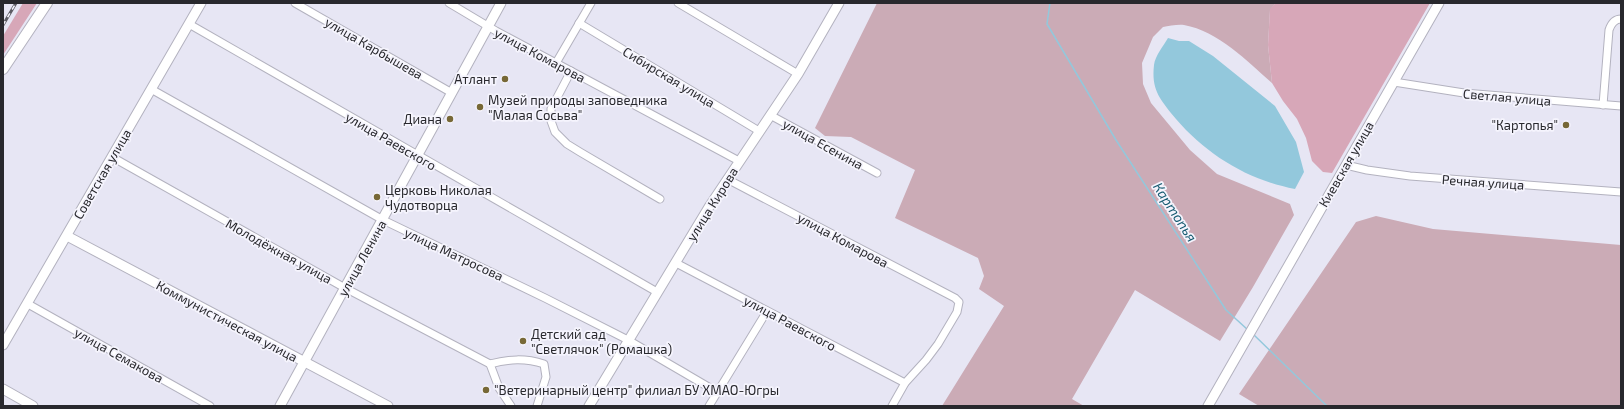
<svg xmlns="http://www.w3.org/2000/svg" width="1624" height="409" viewBox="0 0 1624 409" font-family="'Exo 2',sans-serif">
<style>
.green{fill:#cbabb6}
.forest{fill:#d7a7b8}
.water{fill:#93c8dc}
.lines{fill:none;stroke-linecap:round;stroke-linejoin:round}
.stream{stroke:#93c8dc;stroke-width:1.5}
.street-casing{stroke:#b3b2bf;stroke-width:9}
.secondary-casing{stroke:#b3b2bf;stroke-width:11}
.primary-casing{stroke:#b3b2bf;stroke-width:12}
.street{stroke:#fff;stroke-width:7}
.secondary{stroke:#fff;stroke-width:9}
.primary{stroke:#fff;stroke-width:10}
.rail-casing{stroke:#5d5c64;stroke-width:3}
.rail{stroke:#f5f4fd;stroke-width:1.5;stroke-dasharray:4.5;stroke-linecap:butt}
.poi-dot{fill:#776836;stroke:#f5f4fd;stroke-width:1.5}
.labels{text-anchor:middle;stroke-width:3.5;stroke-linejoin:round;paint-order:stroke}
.street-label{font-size:13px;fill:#28282d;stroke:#f5f4fd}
.poi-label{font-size:13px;fill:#28282d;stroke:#f5f4fd;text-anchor:start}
.water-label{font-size:14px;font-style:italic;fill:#175b71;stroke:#f5f4fd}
</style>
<rect width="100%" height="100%" fill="#e7e6f4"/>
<g class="green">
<path d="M877,3H1276L1270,10L1268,45L1272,83C1247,61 1218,31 1184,25C1178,24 1169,26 1163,27L1153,37L1142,63L1143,84L1151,103L1190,150L1217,174L1290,204L1294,215L1253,287L1220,341L1135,290L1072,399L1084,406H942L1004,306L979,289L984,276L978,258L895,218L915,170L851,137L825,136L815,128Z"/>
<polygon points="1376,216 1433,229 1621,245 1621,406 1259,406 1239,394 1356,222"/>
</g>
<g class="forest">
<polygon points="23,3 37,3 3,55 3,36"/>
<polygon points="1276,3 1430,3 1332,173 1323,172 1312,161 1306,138 1297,119 1283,101 1272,83 1268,45 1270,9"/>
</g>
<path class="water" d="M1168,38L1179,41H1189L1213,56L1275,106L1296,142L1304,172L1295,189C1248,180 1207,155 1176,119C1161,100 1151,91 1154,65C1155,56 1164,45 1168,38Z"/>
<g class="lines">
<g class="stream">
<polyline points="1050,3 1047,24 1116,140 1226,310 1248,330"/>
<polyline points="1254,335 1327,406"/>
</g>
<defs>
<g id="street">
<polyline points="295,3 452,93"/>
<polyline points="449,3 496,31 739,161"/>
<polyline points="678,3 798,74"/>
<polyline points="579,23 759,131"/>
<polyline points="189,24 657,292"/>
<polyline points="556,63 591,3"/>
<polyline points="571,71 551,109 551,121 555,132 567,144 580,152 660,199"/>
<polyline points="1394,82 1464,93 1621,106"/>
<polyline points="151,89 383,220 545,298 628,340 717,392"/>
<path d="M1603,105L1609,30C1611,24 1614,19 1621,19"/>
<polyline points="770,115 877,173"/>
<polyline points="112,157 345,288 490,364 499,388 511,406"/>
<polyline points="1346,165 1367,170 1410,176 1621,192"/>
<polyline points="727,179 955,298 959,302 957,312 938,344 926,360 905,383 892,406"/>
<polyline points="676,263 905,383"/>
<polyline points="28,304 210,406"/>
<path d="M490,364C509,359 525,358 544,364L546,377L537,406"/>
<polyline points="709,406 767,311"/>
</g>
<g id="secondary">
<polyline points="67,236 388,406"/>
<polyline points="3,345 201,3"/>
<polyline points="3,389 33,406"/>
<polyline points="280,406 501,3"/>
<polyline points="589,406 709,207 798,74 839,3"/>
<polyline points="1208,406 1439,3"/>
</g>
<polyline id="primary" points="3,69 47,3"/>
</defs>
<use href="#street" class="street-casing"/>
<use href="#secondary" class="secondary-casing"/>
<use href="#primary" class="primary-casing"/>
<use href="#street" class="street"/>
<use href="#secondary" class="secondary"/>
<use href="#primary" class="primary"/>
<defs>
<polyline id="rail" points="3,25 16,3"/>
</defs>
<use href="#rail" class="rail-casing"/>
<use href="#rail" class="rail"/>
</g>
<g class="poi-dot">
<circle cx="505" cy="79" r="4"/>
<circle cx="480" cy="107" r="4"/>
<circle cx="450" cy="119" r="4"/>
<circle cx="1566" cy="125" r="4"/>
<circle cx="377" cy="197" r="4"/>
<circle cx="523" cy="341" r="4"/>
<circle cx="486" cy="390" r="4"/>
</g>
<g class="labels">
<g class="street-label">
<text transform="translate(374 48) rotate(30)" y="5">улица Карбышева</text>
<text transform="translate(540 55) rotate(28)" y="5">улица Комарова</text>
<text transform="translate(669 77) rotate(31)" y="5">Сибирская улица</text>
<text transform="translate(1507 97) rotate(5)" y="5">Светлая улица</text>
<text transform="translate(391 141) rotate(30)" y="5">улица Раевского</text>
<text transform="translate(823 144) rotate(29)" y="5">улица Есенина</text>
<text transform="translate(1346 164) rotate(-60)" y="5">Киевская улица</text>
<text transform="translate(102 174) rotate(-60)" y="5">Советская улица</text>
<text transform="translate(1483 182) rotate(4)" y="5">Речная улица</text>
<text transform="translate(712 204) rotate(-58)" y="5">улица Кирова</text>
<text transform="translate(843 240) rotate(28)" y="5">улица Комарова</text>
<text transform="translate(279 251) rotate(29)" y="5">Молодёжная улица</text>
<text transform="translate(454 254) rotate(25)" y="5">улица Матросова</text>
<text transform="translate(362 258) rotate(-61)" y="5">улица Ленина</text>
<text transform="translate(227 321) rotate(28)" y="5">Коммунистическая улица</text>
<text transform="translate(790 323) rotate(28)" y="5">улица Раевского</text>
<text transform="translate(119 355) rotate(29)" y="5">улица Семакова</text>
</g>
<g class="poi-label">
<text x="497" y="84" text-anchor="end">Атлант</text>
<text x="488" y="105">Музей природы заповедника<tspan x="488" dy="15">"Малая Сосьва"</tspan></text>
<text x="442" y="124" text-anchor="end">Диана</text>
<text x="1558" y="130" text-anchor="end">"Картопья"</text>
<text x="385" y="195">Церковь Николая<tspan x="385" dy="15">Чудотворца</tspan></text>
<text x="531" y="339">Детский сад<tspan x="531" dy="15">"Светлячок" (Ромашка)</tspan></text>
<text x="494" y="395">"Ветеринарный центр" филиал БУ ХМАО-Югры</text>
</g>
<g class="water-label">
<text transform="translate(1175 212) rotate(57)" y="5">Картопья</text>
</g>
</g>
<rect width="1624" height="409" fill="none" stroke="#28282d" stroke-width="8"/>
</svg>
